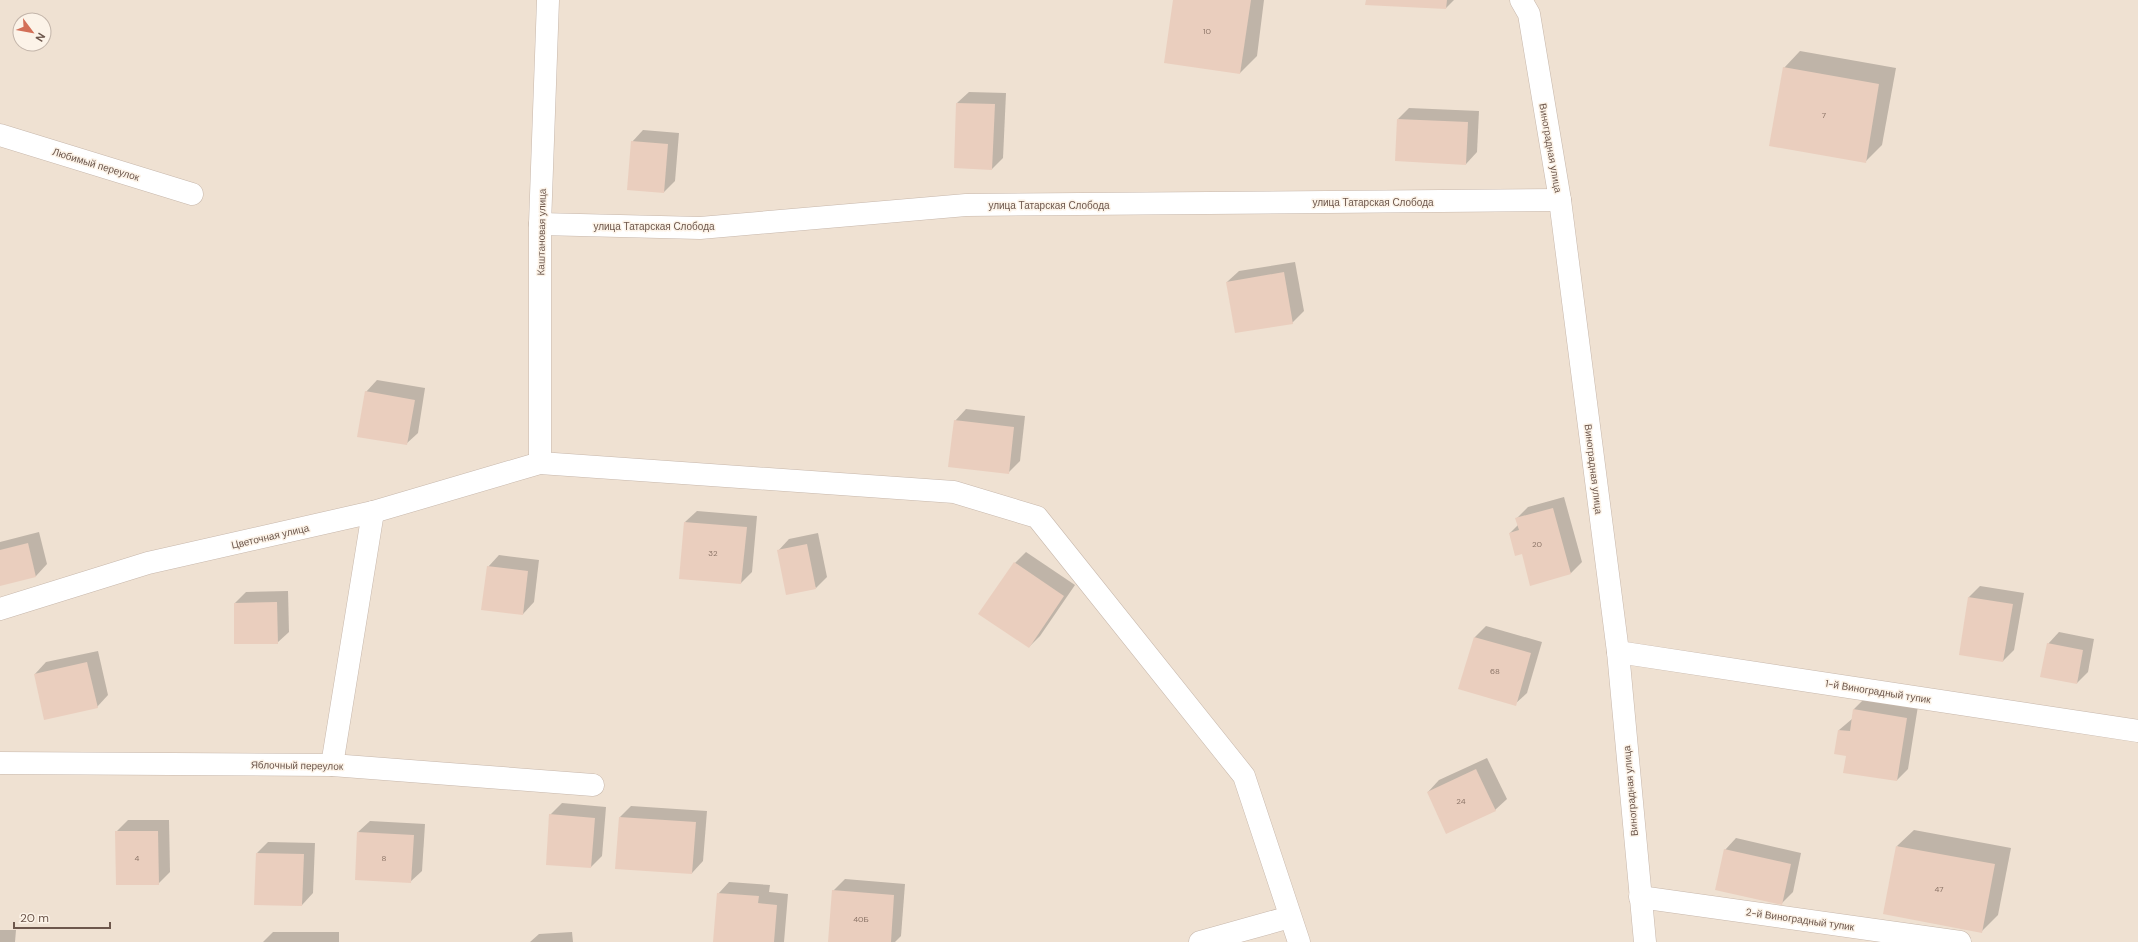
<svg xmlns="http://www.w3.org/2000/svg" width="2138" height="942" viewBox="0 0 2138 942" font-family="'DM Sans',sans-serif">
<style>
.residential{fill:#efe1d2;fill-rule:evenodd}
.shadow{fill:#0003}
.building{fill:#eacebe}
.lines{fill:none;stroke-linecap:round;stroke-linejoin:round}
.street-casing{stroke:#c7b7ab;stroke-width:23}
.street{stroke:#fff;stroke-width:22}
.labels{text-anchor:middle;stroke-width:3;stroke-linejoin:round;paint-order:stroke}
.number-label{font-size:8px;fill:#8c7568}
.street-label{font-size:10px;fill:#6d574c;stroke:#fcf3e8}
</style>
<rect width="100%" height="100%" fill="#f8efe2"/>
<path class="residential" d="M0,0H2138V942H0ZM20,20H44V44H20Z"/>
<g class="shadow">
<polygon points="1174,0 1264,0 1257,56 1240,73"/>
<polygon points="1367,0 1454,0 1446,8"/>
<polygon points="1800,51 1896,68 1882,145 1865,162 1784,68"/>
<polygon points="969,92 1006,93 1003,158 992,169 957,103"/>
<polygon points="1409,108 1479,111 1477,152 1466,164 1396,160 1398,119"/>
<polygon points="643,130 679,133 675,181 664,192 632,142"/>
<polygon points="1295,262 1304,311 1292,323 1227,282 1239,271"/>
<polygon points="377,380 425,388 418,433 406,444 366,392"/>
<polygon points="966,409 1025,416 1020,461 1008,473 955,421"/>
<polygon points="1564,497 1582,562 1571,573 1522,553 1510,533 1518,525 1516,519 1528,507"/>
<polygon points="697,511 757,516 752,572 741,583 685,522"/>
<polygon points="39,532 47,564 36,576 0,585 0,542"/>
<polygon points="818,533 827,577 816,588 778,551 789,539"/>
<polygon points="1026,552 1075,585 1040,636 1029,647 1015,563"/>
<polygon points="499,555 539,560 534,602 523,614 488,567"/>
<polygon points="1980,586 2024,593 2014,650 2003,661 1968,598"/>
<polygon points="288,591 289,632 277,643 235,603 246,592"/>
<polygon points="1486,626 1542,642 1527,693 1515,704 1460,688 1475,637"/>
<polygon points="2059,632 2094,639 2088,672 2077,683 2048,644"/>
<polygon points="98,651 108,695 97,707 35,674 46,662"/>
<polygon points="1865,698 1918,706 1908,769 1897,780 1847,755 1839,730 1852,719 1854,709"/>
<polygon points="1487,758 1507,799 1495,810 1428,792 1439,780"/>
<polygon points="562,803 606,807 602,856 591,867 550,815"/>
<polygon points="631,806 707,811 703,861 692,873 620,817"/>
<polygon points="128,820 169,820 170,872 158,884 116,832"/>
<polygon points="370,821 425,824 422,871 410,882 358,832"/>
<polygon points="1914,830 2011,848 1998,915 1982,931 1897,846"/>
<polygon points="1736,838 1801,853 1793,892 1781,904 1725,850"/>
<polygon points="268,842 315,843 313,893 302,905 257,853"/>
<polygon points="845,879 905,884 901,936 895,942 829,942 833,891"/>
<polygon points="729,882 770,885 769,892 788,894 784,942 714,942 718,894"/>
<polygon points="0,930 16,930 15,942 0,942"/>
<polygon points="273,932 339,932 339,942 263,942"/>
<polygon points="572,932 573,942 530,942 539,934"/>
</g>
<g class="building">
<polygon points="1173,0 1251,0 1240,74 1164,63"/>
<polygon points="1366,0 1447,0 1446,9 1365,5"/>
<polygon points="1783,67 1879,84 1866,163 1769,146"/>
<polygon points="956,103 995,104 992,170 954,168"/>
<polygon points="1397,119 1468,122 1466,165 1395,161"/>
<polygon points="631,141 668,144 664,193 627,190"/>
<polygon points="1284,272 1293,324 1235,333 1226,282"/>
<polygon points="365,391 415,400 407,445 357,437"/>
<polygon points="954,420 1014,427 1009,474 948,467"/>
<polygon points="1553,508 1571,574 1530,586 1522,554 1515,556 1509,533 1519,530 1515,518"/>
<polygon points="684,522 747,527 741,584 679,579"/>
<polygon points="28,543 36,577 0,586 0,550"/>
<polygon points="807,544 816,589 786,595 777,550"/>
<polygon points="1014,562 1064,596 1029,648 978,614"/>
<polygon points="487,566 528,571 523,615 481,610"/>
<polygon points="1968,597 2013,604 2003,662 1959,655"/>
<polygon points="277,602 278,644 234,644 234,603"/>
<polygon points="1474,637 1531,653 1516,706 1458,689"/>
<polygon points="2047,643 2083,650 2077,684 2040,677"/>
<polygon points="87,662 98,708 44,720 34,674"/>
<polygon points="1853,709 1907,718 1897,781 1843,773 1846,756 1834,754 1838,730 1850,731"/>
<polygon points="1476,769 1496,811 1446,834 1427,792"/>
<polygon points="549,814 595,818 591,868 546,865"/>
<polygon points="619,817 696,822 692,874 615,869"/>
<polygon points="115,831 158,831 159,885 116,885"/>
<polygon points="357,832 414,835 411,883 355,880"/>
<polygon points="1896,846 1995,864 1982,933 1883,914"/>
<polygon points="1724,849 1791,864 1782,905 1715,890"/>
<polygon points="256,853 304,854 302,906 254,905"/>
<polygon points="832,890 894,895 891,942 828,942"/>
<polygon points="717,893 759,896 758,903 777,905 774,942 713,942"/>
</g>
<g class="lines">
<defs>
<g id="street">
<polyline points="1521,0 1529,14 1560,200 1618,652 1645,942"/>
<polyline points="0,135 192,194"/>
<polyline points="540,224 700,228 966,205 1560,200"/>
<polyline points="540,463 540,224 548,0"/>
<polyline points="0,609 148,563 373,512 540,463 954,492 1037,517 1244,776 1299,942"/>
<polyline points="1618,652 2138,731"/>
<polyline points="0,763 332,765 593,785"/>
<polyline points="332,765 373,512"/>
<polyline points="1640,897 1960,942"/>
<polyline points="1200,942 1290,917"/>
</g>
</defs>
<use href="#street" class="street-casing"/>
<use href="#street" class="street"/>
</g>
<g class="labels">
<g class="number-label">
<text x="1207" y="34">10</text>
<text x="1824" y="118">7</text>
<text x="1537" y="547">20</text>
<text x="713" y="556">32</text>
<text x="1495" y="674">68</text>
<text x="1461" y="804">24</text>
<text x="137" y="861">4</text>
<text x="384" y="861">8</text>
<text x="1939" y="892">47</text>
<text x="861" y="922">40Б</text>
</g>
<g class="street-label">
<text transform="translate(1551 148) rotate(80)" y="4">Виноградная улица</text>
<text transform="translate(96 164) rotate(17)" y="4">Любимый переулок</text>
<text x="1373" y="206">улица Татарская Слобода</text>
<text x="1049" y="209">улица Татарская Слобода</text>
<text x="654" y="230">улица Татарская Слобода</text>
<text transform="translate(541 232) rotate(-89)" y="4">Каштановая улица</text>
<text transform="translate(1594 469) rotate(83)" y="4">Виноградная улица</text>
<text transform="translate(270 536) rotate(-13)" y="4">Цветочная улица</text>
<text transform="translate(1878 691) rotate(9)" y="4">1-й Виноградный тупик</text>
<text transform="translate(297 765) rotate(1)" y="4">Яблочный переулок</text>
<text transform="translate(1630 791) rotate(-95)" y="4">Виноградная улица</text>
<text transform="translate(1800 919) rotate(8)" y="4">2-й Виноградный тупик</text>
</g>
</g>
<g transform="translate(32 32) rotate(122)"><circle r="19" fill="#fcf3e8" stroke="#c3b5aa"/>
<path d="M0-3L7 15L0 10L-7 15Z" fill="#d36f57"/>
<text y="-6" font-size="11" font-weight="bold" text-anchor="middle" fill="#6d574c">N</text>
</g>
<path d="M14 922v6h96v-6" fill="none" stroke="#6d574c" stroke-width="2"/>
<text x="20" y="922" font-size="12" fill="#6d574c" stroke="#fcf3e8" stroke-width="3" paint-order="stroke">20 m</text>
</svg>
